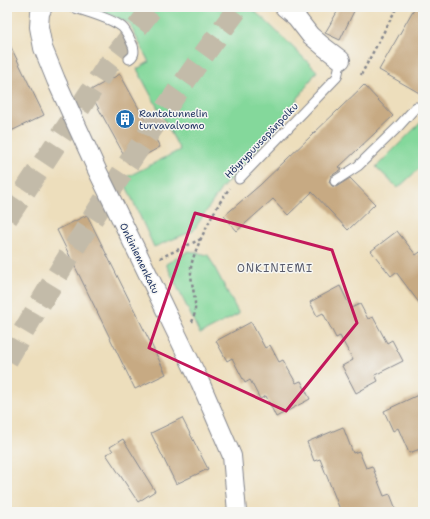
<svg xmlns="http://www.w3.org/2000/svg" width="430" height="519" viewBox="0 0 430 519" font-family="'Shantell Sans',sans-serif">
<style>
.green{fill:#84d89b;stroke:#50847c}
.building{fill:#c7aa83}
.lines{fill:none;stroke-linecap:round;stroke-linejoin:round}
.trunk-tunnel{stroke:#c3bba9;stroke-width:22;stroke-dasharray:22 11;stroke-linecap:butt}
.service-casing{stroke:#84868d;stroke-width:11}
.minor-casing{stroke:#84868d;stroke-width:20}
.path{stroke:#84868d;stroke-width:2.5;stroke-dasharray:3 3;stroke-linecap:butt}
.service{stroke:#fff;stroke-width:9}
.minor{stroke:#fff;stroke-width:18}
.marked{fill:none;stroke:#c2185b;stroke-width:3;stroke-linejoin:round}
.labels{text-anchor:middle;stroke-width:3;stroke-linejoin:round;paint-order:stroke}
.poi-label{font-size:10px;fill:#1b2f5e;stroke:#f6f6f2;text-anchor:start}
.street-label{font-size:10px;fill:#1b2f5e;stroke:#f6f6f2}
.neighbourhood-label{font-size:11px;letter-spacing:1px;fill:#575a6b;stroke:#f6f6f2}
</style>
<rect width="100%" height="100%" fill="#f6f6f2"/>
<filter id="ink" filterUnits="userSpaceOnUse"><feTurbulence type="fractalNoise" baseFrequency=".025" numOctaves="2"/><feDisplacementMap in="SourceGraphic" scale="8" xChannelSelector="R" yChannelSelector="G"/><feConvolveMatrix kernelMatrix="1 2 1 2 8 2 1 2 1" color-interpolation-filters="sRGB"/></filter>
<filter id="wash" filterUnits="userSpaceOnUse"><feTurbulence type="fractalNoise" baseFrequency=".012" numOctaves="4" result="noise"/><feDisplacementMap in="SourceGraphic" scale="16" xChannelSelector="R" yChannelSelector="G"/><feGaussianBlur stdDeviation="0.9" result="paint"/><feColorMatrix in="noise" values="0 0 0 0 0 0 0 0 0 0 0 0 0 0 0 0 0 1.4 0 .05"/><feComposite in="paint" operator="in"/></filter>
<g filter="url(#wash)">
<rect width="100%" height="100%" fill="#eddebc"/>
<g class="green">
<polygon points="92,7 250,7 268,23 317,71 278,127 221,189 193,231 154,247 123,179 180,150 137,69 149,62 129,23"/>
<polygon points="420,123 423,125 423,165 398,188 376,167"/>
<polygon points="189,251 208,255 239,314 200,334 166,264"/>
</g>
<g id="blocks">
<g class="building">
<polygon points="340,7 356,7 340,40 325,33"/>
<polygon points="415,7 423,7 423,95 379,70"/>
<polygon points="7,39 44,115 7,133"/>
<polygon points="120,74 160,147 129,164 89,91"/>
<polygon points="364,85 393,116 339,167 342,169 331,176 329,182 332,186 336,187 350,178 375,204 348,230 312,192 288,215 273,199 237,231 224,216 260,185"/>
<polygon points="87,215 166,374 135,389 57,230"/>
<polygon points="397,231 416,255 423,250 423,308 396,272 391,276 371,251"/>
<polygon points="340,286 351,308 360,304 368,319 373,317 387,343 392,340 403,361 375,375 378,381 356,393 342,366 353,360 340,336 336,338 323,313 317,316 310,302"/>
<polygon points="251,322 265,348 270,345 279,362 283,360 296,383 301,381 310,399 276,417 266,396 260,399 250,380 245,383 232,358 227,361 216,341"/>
<polygon points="418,395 423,407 423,448 409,453 398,428 393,431 384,411"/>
<polygon points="182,418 208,469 176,484 151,433"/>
<polygon points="343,427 353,453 359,451 366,468 372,466 384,496 390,494 397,512 341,512 320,459 314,461 307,442"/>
<polygon points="123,439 155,491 138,502 106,454 113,451 110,447"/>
</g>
</g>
</g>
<g filter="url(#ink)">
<use href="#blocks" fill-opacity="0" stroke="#84868d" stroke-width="1"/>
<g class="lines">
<g class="trunk-tunnel">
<polyline points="7,218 106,68 153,7"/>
<path d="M7,360C77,238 154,120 239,7"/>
</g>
<defs>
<g id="service">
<path d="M72,7C85,11 113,19 122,27C127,31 130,40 133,46C135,52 134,56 129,59"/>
<polyline points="296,17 306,7"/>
<polyline points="239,179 337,77 341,60"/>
<polyline points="335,181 358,166 398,127 416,107"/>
</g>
<g id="minor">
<polyline points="43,7 40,13 39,27 43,48 56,80 97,170 143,264 200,382 232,456 237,512"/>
<polyline points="284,7 296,17 310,35 324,47 341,60"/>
</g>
</defs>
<use href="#service" class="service-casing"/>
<use href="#minor" class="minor-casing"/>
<g class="path">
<polyline points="361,75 397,7"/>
<polyline points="160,258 201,239"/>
<path d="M192,322C200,304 190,286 191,268C192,252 219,200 230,188"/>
</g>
<use href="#service" class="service"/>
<use href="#minor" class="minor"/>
</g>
</g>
<path class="marked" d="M195,213L332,250L357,323L286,411L149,348Z"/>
<defs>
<symbol id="building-disc" viewBox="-11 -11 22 22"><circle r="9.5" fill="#1f6fb2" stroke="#f6f6f2"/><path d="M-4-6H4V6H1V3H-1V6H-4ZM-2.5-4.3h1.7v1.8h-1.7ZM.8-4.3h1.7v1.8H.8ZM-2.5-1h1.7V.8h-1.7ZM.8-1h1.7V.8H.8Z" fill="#fff"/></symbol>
</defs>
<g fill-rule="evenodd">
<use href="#building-disc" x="114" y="108" width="22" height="22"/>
</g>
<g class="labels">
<g class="poi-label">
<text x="139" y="117">Rantatunnelin<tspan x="139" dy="12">turvavalvomo</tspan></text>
</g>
<g class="street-label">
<text transform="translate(261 140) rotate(-46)" y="4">Höyrypuusepänpolku</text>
<text transform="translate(140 258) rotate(64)" y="4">Onkiniemenkatu</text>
</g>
<g class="neighbourhood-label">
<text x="275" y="272">ONKINIEMI</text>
</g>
</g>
<rect width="430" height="519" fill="none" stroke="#f6f6f2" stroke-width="24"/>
</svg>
